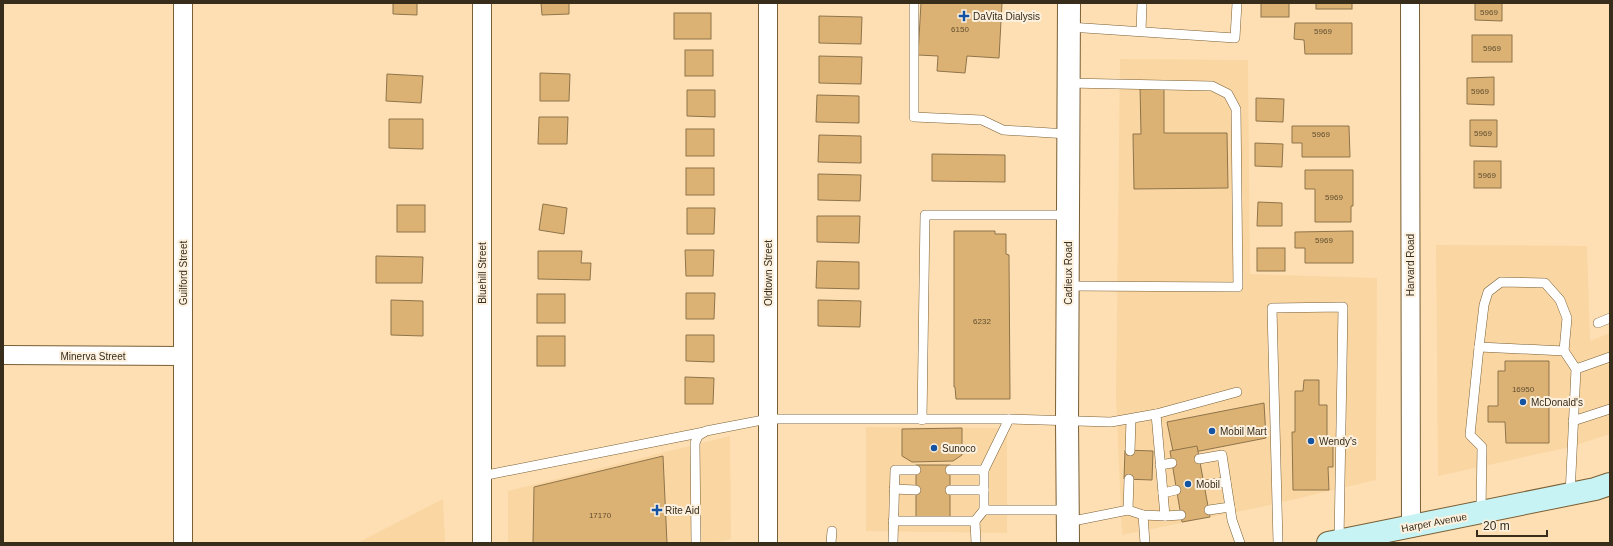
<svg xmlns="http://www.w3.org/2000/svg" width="1613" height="546" viewBox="0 0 1613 546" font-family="Arial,sans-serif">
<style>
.built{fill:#fad6a3}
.building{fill:#dbb274;stroke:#8f744a}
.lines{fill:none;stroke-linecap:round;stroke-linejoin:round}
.service-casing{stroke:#795f35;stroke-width:10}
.minor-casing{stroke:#795f35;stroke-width:20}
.tertiary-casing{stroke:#795f35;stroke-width:24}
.secondary-casing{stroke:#795f35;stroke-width:24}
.service{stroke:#fff;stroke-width:9}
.minor{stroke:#fff;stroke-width:18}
.tertiary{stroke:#fff;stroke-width:22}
.secondary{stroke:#c8f3f4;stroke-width:22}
.poi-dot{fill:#1553a3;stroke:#fcf0de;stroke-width:1.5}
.labels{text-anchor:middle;stroke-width:4;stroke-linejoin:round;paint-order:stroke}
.number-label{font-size:8px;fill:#614e30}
.poi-label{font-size:10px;fill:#382c1a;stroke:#fcf0de;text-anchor:start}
.street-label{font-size:10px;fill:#382c1a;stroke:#fcf0de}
</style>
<rect width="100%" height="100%" fill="#fedfb3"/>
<g class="built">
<polygon points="1120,59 1248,60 1250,274 1377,278 1376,480 1266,506 1122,535 1116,397"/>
<polygon points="1436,245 1587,246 1590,341 1610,333 1610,434 1570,447 1438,476"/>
<polygon points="866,427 1007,428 1007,533 866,531"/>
<polygon points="730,436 731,539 713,543 508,543 508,491"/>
<polygon points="443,499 445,543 357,543"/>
</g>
<g class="building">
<polygon points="393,3 417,3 417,15 393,14"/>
<polygon points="541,3 569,3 569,14 542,15"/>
<polygon points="921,3 1002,3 999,58 967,56 965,73 937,71 938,56 918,55"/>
<rect x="1261" y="3" width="28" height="14"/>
<rect x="1316" y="3" width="36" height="6"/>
<polygon points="1475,3 1502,3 1502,21 1475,20"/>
<rect x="674" y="13" width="37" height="26"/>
<polygon points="819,16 862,17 861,44 819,43"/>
<polygon points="1295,23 1352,23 1352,54 1305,54 1304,40 1294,39"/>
<rect x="1472" y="35" width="40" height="27"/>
<rect x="685" y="50" width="28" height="26"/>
<polygon points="819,56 862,57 861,84 819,83"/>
<polygon points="540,73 570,74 569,101 540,101"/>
<polygon points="387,74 423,76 421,103 386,101"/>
<polygon points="1494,77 1494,105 1467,104 1467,78"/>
<polygon points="1140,86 1164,86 1164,133 1227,133 1228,188 1134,189 1133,134 1141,134"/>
<polygon points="687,90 715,90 715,117 687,116"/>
<polygon points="817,95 859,96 859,123 816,122"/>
<polygon points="1256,98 1284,99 1283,122 1256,121"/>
<polygon points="539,117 568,117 567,144 538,144"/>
<polygon points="389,119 423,119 423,149 389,148"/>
<polygon points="1470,120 1497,120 1497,147 1470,146"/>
<polygon points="1292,126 1349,126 1350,157 1302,157 1302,143 1292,143"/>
<rect x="686" y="129" width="28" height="27"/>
<polygon points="819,135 861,136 861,163 818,162"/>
<polygon points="1255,143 1283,144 1282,167 1255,166"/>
<polygon points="932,154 1005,155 1005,182 932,181"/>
<rect x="1474" y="161" width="27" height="27"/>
<rect x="686" y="168" width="28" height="27"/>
<polygon points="1305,170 1353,170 1353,206 1351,206 1351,222 1315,222 1315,189 1305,189"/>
<polygon points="818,174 861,175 860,201 818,200"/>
<polygon points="1258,202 1282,203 1282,226 1257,226"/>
<polygon points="543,204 567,208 564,234 539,230"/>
<rect x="397" y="205" width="28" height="27"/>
<polygon points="687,208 715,208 714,234 687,234"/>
<polygon points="817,216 860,216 859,243 817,242"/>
<polygon points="954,231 995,231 995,234 1006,234 1006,254 1009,255 1010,399 956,399 955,387 954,387"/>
<polygon points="1353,231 1353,263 1305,263 1305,248 1295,248 1295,232"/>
<rect x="1257" y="248" width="28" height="23"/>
<polygon points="685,250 714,250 713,276 686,276"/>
<polygon points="538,251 582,251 581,263 591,263 590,280 538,279"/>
<polygon points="376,256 423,257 422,283 376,283"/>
<polygon points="817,261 859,262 859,289 816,288"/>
<polygon points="686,293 715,293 714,319 686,319"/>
<rect x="537" y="294" width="28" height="29"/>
<polygon points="391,300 423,301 423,336 391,335"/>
<polygon points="818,300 861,301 860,327 818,326"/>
<polygon points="686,335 714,335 714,362 686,361"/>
<rect x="537" y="336" width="28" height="30"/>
<polygon points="1505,361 1549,361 1549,443 1506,443 1505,422 1488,422 1488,406 1498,406 1498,371 1505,371"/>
<polygon points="685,377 714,378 713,404 685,404"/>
<polygon points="1304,380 1319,380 1319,405 1327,405 1327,444 1333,444 1333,467 1328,467 1329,490 1293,490 1292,432 1295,432 1295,391 1303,391"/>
<polygon points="1264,403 1266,438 1174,456 1167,422"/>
<polygon points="962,428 962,455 953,461 912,462 902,456 902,429"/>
<polygon points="1197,446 1210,517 1182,522 1170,451"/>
<polygon points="1125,450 1153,451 1152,480 1124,479"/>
<polygon points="663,456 667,543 533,543 534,487"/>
<rect x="916" y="465" width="34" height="53"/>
</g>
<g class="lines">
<defs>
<g id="service">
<polyline points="914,3 914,117 982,120 1003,130 1068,134"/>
<polyline points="1069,27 1235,38 1237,3"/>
<polyline points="1141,31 1142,3"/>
<polyline points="1067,286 1238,287 1236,109 1228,94 1212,86 1068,83"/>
<polyline points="1598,323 1610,318"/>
<polyline points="1479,347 1484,305 1488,292 1501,282 1545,283 1560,300 1567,318 1564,351"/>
<polyline points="1576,369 1610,357"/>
<polyline points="1009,419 984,470 984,510 1068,510"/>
<polyline points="922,420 925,215 1068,215"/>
<polyline points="1573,421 1610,409"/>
<polyline points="1130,451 1131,420"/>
<polyline points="1199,459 1222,455 1232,520 1240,543"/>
<polyline points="1160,465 1172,463"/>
<polyline points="950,470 984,470"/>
<polyline points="482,476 704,432"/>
<polyline points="1204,485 1226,482"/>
<polyline points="894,489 916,490"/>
<polyline points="950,490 984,490"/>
<polyline points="1163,493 1176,490"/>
<polyline points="1128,510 1129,479"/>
<polyline points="1209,510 1230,507"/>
<polyline points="1481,512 1482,447 1470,435 1479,347 1564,351 1576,369 1570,495"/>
<polyline points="1143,515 1145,543"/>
<polyline points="1165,516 1181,515"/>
<polyline points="893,521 975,521 984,510"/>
<polyline points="975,521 976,543"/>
<polyline points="1068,522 1128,510 1143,515 1165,516 1156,414 1237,392"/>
<polyline points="696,543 695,443 698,436 706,431 768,419 1009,419 1111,422 1156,414"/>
<polyline points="831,543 832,531"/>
<polyline points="893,543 895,470 916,470"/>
<polyline points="1278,543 1272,308 1343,307 1339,541"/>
</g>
<g id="minor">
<polyline points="1410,3 1411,527"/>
<polyline points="3,355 183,356"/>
<polyline points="183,543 183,3"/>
<polyline points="482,543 482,3"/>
<polyline points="768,543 768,3"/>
</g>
<polyline id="tertiary" points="1068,543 1067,420 1069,3"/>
<polyline id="secondary" points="1328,543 1595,489 1610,484"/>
</defs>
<use href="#service" class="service-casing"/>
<use href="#minor" class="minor-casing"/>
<use href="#tertiary" class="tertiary-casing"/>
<use href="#secondary" class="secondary-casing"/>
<use href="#service" class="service"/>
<use href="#minor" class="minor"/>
<use href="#tertiary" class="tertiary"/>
<use href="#secondary" class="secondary"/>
</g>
<g class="poi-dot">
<path d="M962 10h4v4h4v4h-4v4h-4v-4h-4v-4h4z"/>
<circle cx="1523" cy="402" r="4"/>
<circle cx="1212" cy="431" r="4"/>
<circle cx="1311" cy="441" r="4"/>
<circle cx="934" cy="448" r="4"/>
<circle cx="1188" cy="484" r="4"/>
<path d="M655 504h4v4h4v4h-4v4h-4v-4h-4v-4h4z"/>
</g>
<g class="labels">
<g class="number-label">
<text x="1489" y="15">5969</text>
<text x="960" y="32">6150</text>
<text x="1323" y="34">5969</text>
<text x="1492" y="51">5969</text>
<text x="1480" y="94">5969</text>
<text x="1483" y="136">5969</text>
<text x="1321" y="137">5969</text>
<text x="1487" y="178">5969</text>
<text x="1334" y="200">5969</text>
<text x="1324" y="243">5969</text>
<text x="982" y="324">6232</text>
<text x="1523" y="392">16950</text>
<text x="600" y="518">17170</text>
</g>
<g class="poi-label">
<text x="973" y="20">DaVita Dialysis</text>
<text x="1531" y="406">McDonald's</text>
<text x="1220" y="435">Mobil Mart</text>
<text x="1319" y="445">Wendy's</text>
<text x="942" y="452">Sunoco</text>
<text x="1196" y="488">Mobil</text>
<text x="665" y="514">Rite Aid</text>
</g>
<g class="street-label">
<text transform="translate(1410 265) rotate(-90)" y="4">Harvard Road</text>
<text transform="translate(183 273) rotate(-90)" y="4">Guilford Street</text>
<text transform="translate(482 273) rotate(-90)" y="4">Bluehill Street</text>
<text transform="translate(768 273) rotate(-90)" y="4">Oldtown Street</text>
<text transform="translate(1068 273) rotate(-90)" y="4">Cadieux Road</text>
<text x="93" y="360">Minerva Street</text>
<text transform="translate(1434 522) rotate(-11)" y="4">Harper Avenue</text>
</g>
</g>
<rect width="1613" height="546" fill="none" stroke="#382c1a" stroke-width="8"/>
<path d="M1477 530v6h70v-6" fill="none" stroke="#382c1a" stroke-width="2"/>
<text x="1483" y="530" font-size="12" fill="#382c1a" stroke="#fcf0de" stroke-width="3" paint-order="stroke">20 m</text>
</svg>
